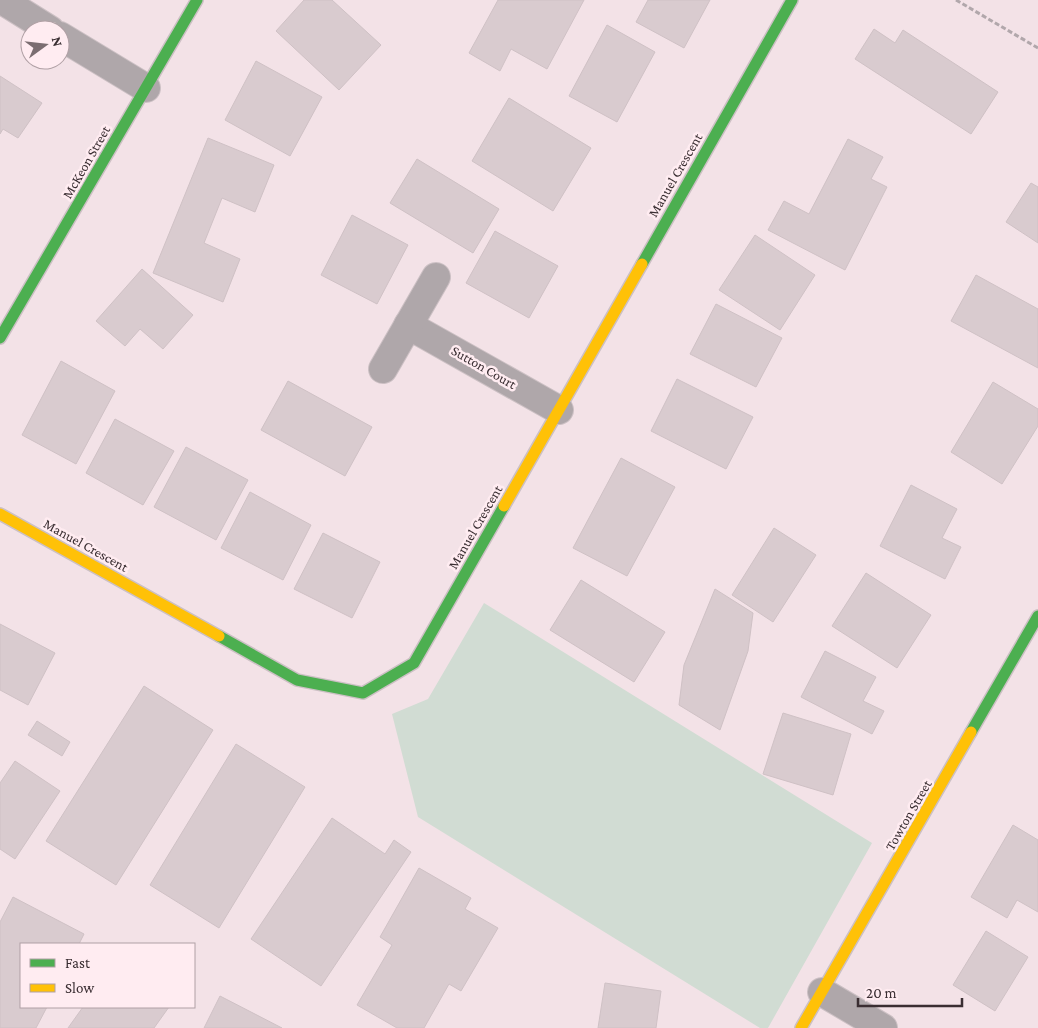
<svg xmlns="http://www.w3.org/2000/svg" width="1038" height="1028" viewBox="0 0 1038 1028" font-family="'Crimson Pro',serif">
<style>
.green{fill:#d1dcd3}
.building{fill:#d9cbcf;stroke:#cfc1c5}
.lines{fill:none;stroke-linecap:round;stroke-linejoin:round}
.street-casing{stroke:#ccc0c4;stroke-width:30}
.fast-casing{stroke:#ccc0c4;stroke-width:14}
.slow-casing{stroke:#ccc0c4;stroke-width:14}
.path{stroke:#b1a7ab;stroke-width:3;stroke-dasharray:5 2.5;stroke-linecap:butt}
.street{stroke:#afa7aa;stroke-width:28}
.fast{stroke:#4caf50;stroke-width:11}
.slow{stroke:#ffc107;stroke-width:11}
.labels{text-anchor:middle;stroke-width:5;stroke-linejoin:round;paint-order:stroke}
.street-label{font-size:14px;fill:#3a2e32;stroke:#ffecf1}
</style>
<rect width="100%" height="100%" fill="#f3e2e7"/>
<polygon class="green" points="484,603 872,843 768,1028 760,1028 418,817 392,714 428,699"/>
<g class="building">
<polygon points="304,0 332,0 381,45 339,90 276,31"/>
<polygon points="498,0 584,0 547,69 511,49 500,71 469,53"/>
<polygon points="648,0 710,0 684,48 636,22"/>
<polygon points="607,25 655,52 617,122 569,96"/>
<polygon points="874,29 895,43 903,30 998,92 971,134 855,59"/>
<polygon points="256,61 322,97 290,156 225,120"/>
<polygon points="0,76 42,103 18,138 3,129 0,134"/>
<polygon points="509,98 591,148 553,211 472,161"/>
<polygon points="208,138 274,165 255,212 222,198 204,243 240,259 223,302 153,273"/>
<polygon points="848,139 883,157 871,179 887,187 845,270 768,230 784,201 809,214"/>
<polygon points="417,159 499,209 473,253 390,203"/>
<polygon points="1031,183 1038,187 1038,243 1006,222"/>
<polygon points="352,215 408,245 377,304 321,275"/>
<polygon points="495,231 558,266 529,318 466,283"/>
<polygon points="755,235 815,275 780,330 719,290"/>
<polygon points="142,269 193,315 163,349 140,329 125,346 96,321"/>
<polygon points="976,275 1038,309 1038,368 951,321"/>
<polygon points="716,304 782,338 756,387 690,354"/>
<polygon points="61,361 115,391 76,464 22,435"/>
<polygon points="677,379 753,417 726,469 651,431"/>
<polygon points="288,381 372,427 345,476 261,430"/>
<polygon points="993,382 1038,409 1038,426 1002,484 951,452"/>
<polygon points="115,419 174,451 143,505 86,473"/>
<polygon points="186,447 248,480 216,540 154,507"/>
<polygon points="621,458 675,487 627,576 573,548"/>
<polygon points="911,485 957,509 942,538 961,547 945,579 880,546"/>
<polygon points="250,492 311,525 283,580 221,548"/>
<polygon points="774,528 816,555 773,622 732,595"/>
<polygon points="323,533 380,562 352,618 294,589"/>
<polygon points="866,573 931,615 897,668 832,626"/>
<polygon points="581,580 665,632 634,682 550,630"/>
<polygon points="715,589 753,613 748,651 720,730 679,705 684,665"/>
<polygon points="0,624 55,653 28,705 0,690"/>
<polygon points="825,651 876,677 863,701 884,711 872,734 801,697"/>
<polygon points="144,686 213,730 116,885 46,841"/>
<polygon points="783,713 851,734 833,795 763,774"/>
<polygon points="37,721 70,742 62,756 28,735"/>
<polygon points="236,744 305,787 219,928 150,885"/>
<polygon points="15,761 60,791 15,859 0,849 0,783"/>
<polygon points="332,818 385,854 394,840 411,852 321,986 251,939"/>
<polygon points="1013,825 1038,840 1038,912 1017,900 1007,918 971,897"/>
<polygon points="419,868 471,898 465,909 498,928 461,991 449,984 424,1028 397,1028 357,1005 392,945 380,937"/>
<polygon points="13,897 84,934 79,944 21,944 21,1007 47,1007 36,1028 0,1028 0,922"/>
<polygon points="986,931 1028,957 995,1011 953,985"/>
<polygon points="605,983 661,991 656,1028 598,1028"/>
<polygon points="220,996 282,1028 204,1028"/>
<polygon points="83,1007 169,1007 154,1028 68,1028"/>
</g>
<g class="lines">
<defs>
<g id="street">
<polyline points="2,0 50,30"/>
<polyline points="60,36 146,88"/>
<polyline points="408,325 559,410"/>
<polyline points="383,369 436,277"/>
<polyline points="822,992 883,1028"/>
</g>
<g id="fast">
<polyline points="642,264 792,0"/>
<polyline points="0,338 197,0"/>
<polyline points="219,636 297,680 363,693 414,663 504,506"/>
<polyline points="971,732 1038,616"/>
</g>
<g id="slow">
<polyline points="504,506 642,264"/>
<polyline points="0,514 219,636"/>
<polyline points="801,1028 971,732"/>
</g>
</defs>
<use href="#street" class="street-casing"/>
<use href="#fast" class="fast-casing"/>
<use href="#slow" class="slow-casing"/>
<polyline class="path" points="956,0 1038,48"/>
<use href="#street" class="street"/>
<use href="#fast" class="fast"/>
<use href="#slow" class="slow"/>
</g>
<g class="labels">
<g class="street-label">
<text transform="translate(86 162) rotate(-60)" y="5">McKeon Street</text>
<text transform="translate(675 175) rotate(-60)" y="5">Manuel Crescent</text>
<text transform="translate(484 367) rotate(30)" y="5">Sutton Court</text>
<text transform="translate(475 527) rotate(-60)" y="5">Manuel Crescent</text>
<text transform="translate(86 545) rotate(29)" y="5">Manuel Crescent</text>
<text transform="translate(908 815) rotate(-60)" y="5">Towton Street</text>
</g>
</g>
<rect x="20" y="943" width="175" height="65" fill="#ffecf1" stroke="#b0a0a5"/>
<rect x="30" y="959" width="25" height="8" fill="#4caf50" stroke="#b0a0a5"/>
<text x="65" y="968" font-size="15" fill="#3a2e32">Fast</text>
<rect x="30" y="984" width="25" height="8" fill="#ffc107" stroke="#b0a0a5"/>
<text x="65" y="993" font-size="15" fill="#3a2e32">Slow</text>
<g transform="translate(45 45) rotate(75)"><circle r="24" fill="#ffecf1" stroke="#b0a0a5"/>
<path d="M0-4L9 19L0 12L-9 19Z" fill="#7b6d71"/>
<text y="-8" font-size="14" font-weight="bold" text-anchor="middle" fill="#3a2e32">N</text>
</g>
<path d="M858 998v8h104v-8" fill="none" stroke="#3a2e32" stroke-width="2.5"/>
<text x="866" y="998" font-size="15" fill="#3a2e32" stroke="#ffecf1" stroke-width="4" paint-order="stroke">20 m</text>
</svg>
